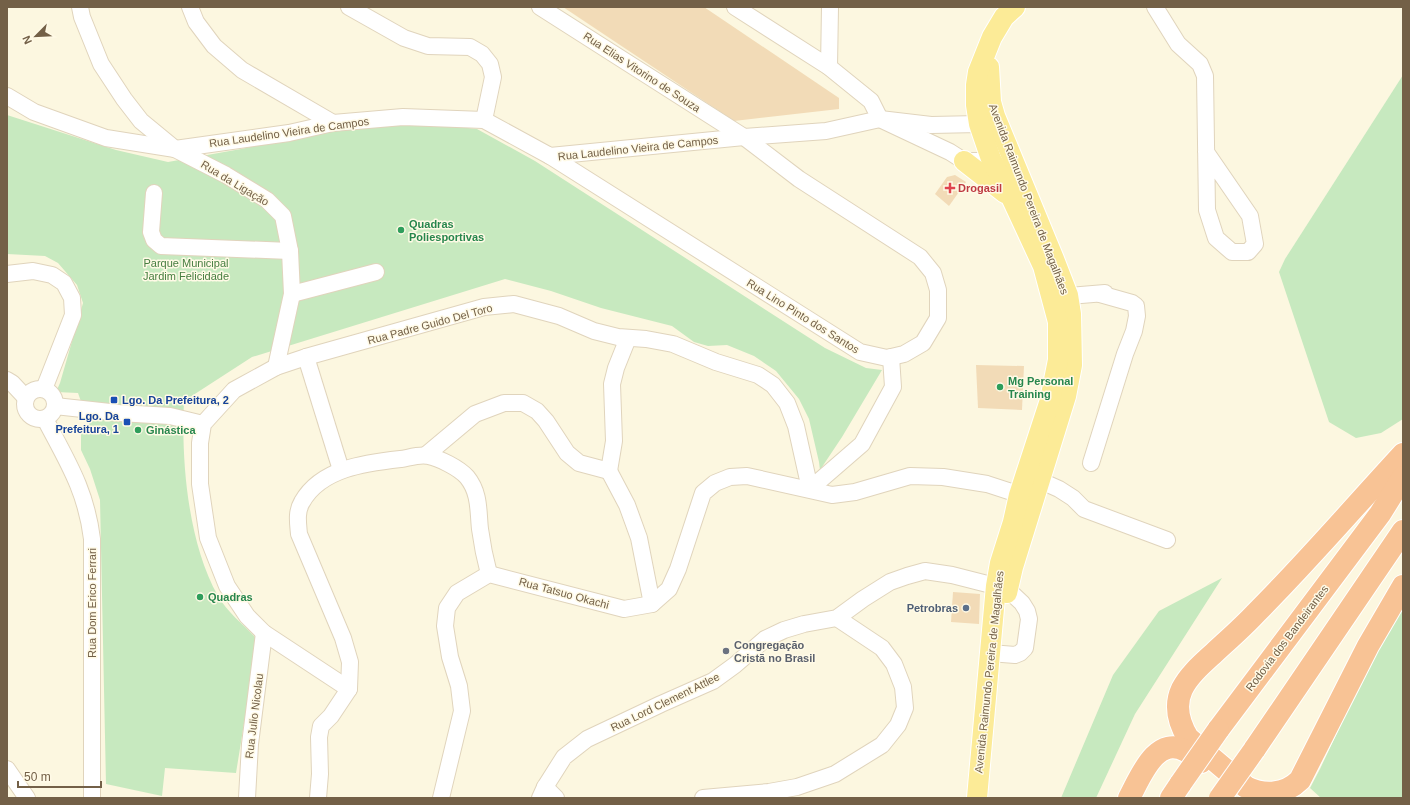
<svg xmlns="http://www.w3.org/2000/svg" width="1410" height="805" viewBox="0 0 1410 805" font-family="Arial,sans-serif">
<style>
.green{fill:#c7e9bf}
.building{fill:#f2dbb7}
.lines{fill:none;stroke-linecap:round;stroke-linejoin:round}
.minor-casing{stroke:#e0d4bc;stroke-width:18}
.major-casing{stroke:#fff;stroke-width:22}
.highway-casing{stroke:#fff;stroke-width:24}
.minor{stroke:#fff;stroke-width:16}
.major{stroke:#fceb97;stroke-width:20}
.highway{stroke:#f8c395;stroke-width:22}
.highway-bridge-casing{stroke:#fff;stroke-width:24;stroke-linecap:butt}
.highway-bridge{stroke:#f8c395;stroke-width:22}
.health-dot{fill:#e0444e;stroke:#fffae6;stroke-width:1.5}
.leisure-dot{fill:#2e9e5b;stroke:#fffae6;stroke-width:1.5}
.transit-dot{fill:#1a4fb4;stroke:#fffae6;stroke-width:1.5}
.service-dot{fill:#5c6f8a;stroke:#fffae6;stroke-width:1.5}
.worship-dot{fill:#6b7280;stroke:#fffae6;stroke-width:1.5}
.labels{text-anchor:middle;stroke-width:3;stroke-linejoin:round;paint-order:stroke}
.street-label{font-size:11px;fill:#736047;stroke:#fffae6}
.health-label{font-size:11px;font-weight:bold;fill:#be3a42;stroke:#fffae6;text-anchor:start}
.leisure-label{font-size:11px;font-weight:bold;fill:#27864d;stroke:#fffae6;text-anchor:start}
.park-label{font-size:11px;fill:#477f41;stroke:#fffae6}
.transit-label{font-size:11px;font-weight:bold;fill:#164399;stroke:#fffae6;text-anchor:start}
.service-label{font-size:11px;font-weight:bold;fill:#4e5e75;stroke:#fffae6;text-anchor:end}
.worship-label{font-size:11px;font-weight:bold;fill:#5b616d;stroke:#fffae6;text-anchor:start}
</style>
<rect width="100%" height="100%" fill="#fcf7e0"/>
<g class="green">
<polygon points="1403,75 1403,419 1381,433 1356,438 1329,422 1279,272 1285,259"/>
<path d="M7,115L116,150L168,162L241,149L354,125L431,124L477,129L535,161L825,348L866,368L882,370L842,437L820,470L819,462L809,419L799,399L776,371L754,356L727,345L708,346L694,342L672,326L601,308L551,291L505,279L252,357L184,401C181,461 188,543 218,596C227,612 243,624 255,637L257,643L236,773L165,768L162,796L106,784L100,500L90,469L81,450V434L89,424L78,393L56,392L60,383L83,303L77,285L58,263L45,256L7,254Z"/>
<polygon points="1222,578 1135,714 1096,798 1061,798 1113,675 1159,611"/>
<polygon points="1403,603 1403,798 1321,798 1310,788 1320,769 1365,674"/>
</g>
<g class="building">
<polygon points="563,7 704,7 839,98 839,109 734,121"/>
<polygon points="955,175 966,182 949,206 935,194 947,177"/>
<polygon points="976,365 1024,366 1022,410 978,408"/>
<polygon points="953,592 980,594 979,624 951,622"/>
</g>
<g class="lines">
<defs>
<g id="minor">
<polyline points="80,7 82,17 101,64 124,99 141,121 175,149 226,175 267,200 283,216 290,251 292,294 276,367"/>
<polyline points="190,7 196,22 214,46 242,70 333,123"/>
<polyline points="349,7 404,38 428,46 470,47 482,54 490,64 493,77 484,120"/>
<polyline points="540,7 744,137 799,179 920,257 933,273 938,290 938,318 923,343 904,354 887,358 860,352 550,156"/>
<polyline points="735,7 829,67 871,101 880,119 950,152 964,161 979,161 991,159 1002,156"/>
<polyline points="1155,7 1178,44 1200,64 1205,76 1207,210 1216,238 1232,252 1248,252 1255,244 1250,216 1206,152"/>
<polyline points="829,67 830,7"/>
<polyline points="7,96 34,112 106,138 175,149 289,133 333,123 403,117 484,120 550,156 744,137 826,131 880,119 931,125 979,124 989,125"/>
<polyline points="154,193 151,232 154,240 161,246 290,251"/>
<polyline points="7,274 33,271 52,275 64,283 72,298 73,315 44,389"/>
<polyline points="292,294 376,272"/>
<polyline points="1057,297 1105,293"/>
<polyline points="306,357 341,470"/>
<polyline points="7,380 12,383 26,398"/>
<circle cx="40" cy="404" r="15"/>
<polyline points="55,406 119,413 170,416 203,424"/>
<path d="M45,419C67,461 86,490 92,539V798"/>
<polyline points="426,455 475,414 504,403 523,403 537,411 546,421 567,453 579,463 609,471"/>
<polyline points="1091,463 1125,354 1134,331 1137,316 1136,306 1132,303 1100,294"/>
<polyline points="609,471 627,505 639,538 652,604"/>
<polyline points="609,471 614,441 612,384 616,368 628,338"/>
<polyline points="1041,481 1059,489 1073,498 1084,509 1167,540"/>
<polyline points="810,489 862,444 893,387 891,357"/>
<polyline points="349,689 264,633 247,616 227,586 208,538 200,484 200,443 203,424 234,390 276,367 306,357 484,307 514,304 559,316 594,331 618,337 646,339 673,344 716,362 758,375 773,385 787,403 796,426 810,489"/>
<polyline points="7,769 27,798"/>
<polyline points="545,787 556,798"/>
<polyline points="247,798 250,744 264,633"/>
<path d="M318,798L320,774L319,737L321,726L331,716L349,689L350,662L343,638L299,534C298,523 296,512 302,502C321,468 366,463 401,459C408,458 420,454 428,456C439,458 459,468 467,477C480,493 478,511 480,529C482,544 485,559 489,574"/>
<polyline points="441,798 462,711 459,686 450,657 445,626 447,608 457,593 489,574 624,609 652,604 669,589 678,569 703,493 715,483 730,477 747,476 832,495 855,492 910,476 943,477 987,484 1030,498"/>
<polyline points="540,798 545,787 564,757 587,739 661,704 713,681 735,665 765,639 784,630 804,624 837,618 863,599 890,582 907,576 925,571 952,575 1007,589 1022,603 1027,611 1029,619 1025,648 1020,653 1015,655 990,653"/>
<polyline points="703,798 769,792 797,787 835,774 882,745 898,725 905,708 903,687 894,664 882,648 837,618"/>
</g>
<g id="major">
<polyline points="989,67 991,102 995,116 1054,259 1068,295 1071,314 1072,365 1066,396 1013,567 1007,593"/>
<polyline points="964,161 1005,193"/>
<polyline points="977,798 996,586 1000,563 1013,522 1019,495 1050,400 1058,360 1058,322 1043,266 1011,197 991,159 979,124 976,105 976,85 978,72 992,37 1004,17 1015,7"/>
</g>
<g id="highway">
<path d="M1403,454C1354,507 1307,562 1256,613C1243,627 1228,640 1214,653C1202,664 1189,675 1182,689C1174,706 1179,723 1188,738L1246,787C1264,796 1285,795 1300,780L1368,646L1403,586"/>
<polyline points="1218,730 1380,514 1403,477"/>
<polyline points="1254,750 1403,531"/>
<path d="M1129,798C1140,778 1156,734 1186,751C1192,753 1197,758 1201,762"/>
<polyline points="1171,798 1181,783"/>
</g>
</defs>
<use href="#minor" class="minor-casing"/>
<use href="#major" class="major-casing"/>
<use href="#highway" class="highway-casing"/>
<use href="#minor" class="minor"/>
<use href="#major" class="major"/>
<use href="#highway" class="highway"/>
<defs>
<g id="highway-bridge">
<polyline points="1181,783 1218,730"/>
<polyline points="1220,798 1254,750"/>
</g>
</defs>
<use href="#highway-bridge" class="highway-bridge-casing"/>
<use href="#highway-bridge" class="highway-bridge"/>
</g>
<path class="health-dot" d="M948 182h4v4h4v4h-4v4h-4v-4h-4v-4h4z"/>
<g class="leisure-dot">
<circle cx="401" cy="230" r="4"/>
<circle cx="1000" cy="387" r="4"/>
<circle cx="138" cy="430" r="4"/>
<circle cx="200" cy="597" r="4"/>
</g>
<g class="transit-dot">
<rect x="110" y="396" width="8" height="8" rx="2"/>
<rect x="123" y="418" width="8" height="8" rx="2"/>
</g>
<circle class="service-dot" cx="966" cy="608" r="4"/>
<circle class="worship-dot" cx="726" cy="651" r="4"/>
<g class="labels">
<g class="street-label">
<text transform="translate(642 72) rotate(33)" y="4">Rua Elias Vitorino de Souza</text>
<text transform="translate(289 132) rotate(-8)" y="4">Rua Laudelino Vieira de Campos</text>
<text transform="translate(638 148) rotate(-6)" y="4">Rua Laudelino Vieira de Campos</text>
<text transform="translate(235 183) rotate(31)" y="4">Rua da Ligação</text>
<text transform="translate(1029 199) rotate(69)" y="4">Avenida Raimundo Pereira de Magalhães</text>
<text transform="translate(803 316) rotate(32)" y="4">Rua Lino Pinto dos Santos</text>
<text transform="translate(430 324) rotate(-15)" y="4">Rua Padre Guido Del Toro</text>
<text transform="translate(564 593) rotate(15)" y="4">Rua Tatsuo Okachi</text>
<text transform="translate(92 603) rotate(-90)" y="4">Rua Dom Erico Ferrari</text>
<text transform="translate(1287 638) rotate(-53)" y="4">Rodovia dos Bandeirantes</text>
<text transform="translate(989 672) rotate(-84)" y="4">Avenida Raimundo Pereira de Magalhães</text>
<text transform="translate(665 702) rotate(-26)" y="4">Rua Lord Clement Attlee</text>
<text transform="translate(254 716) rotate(-83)" y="4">Rua Julio Nicolau</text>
</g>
<g class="health-label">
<text x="958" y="192">Drogasil</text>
</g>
<g class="leisure-label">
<text x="409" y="228">Quadras<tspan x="409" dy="13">Poliesportivas</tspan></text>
<text x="1008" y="385">Mg Personal<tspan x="1008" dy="13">Training</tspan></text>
<text x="146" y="434">Ginástica</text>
<text x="208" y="601">Quadras</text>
</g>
<g class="park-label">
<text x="186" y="267">Parque Municipal<tspan x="186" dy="13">Jardim Felicidade</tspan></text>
</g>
<g class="transit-label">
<text x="122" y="404">Lgo. Da Prefeitura, 2</text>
<text x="119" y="420" text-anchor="end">Lgo. Da<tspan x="119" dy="13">Prefeitura, 1</tspan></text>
</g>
<g class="service-label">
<text x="958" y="612">Petrobras</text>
</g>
<g class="worship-label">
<text x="734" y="649">Congregação<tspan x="734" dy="13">Cristã no Brasil</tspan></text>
</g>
</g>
<rect width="1410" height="805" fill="none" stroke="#736047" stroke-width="16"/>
<g transform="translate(36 36) rotate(246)" stroke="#fffae6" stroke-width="3" paint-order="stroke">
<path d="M0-3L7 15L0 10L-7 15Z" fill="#736047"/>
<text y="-6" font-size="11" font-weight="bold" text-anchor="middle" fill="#736047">N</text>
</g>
<path d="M18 781v6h83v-6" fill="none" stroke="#736047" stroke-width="2"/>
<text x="24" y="781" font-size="12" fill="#736047" stroke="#fffae6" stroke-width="3" paint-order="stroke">50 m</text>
</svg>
